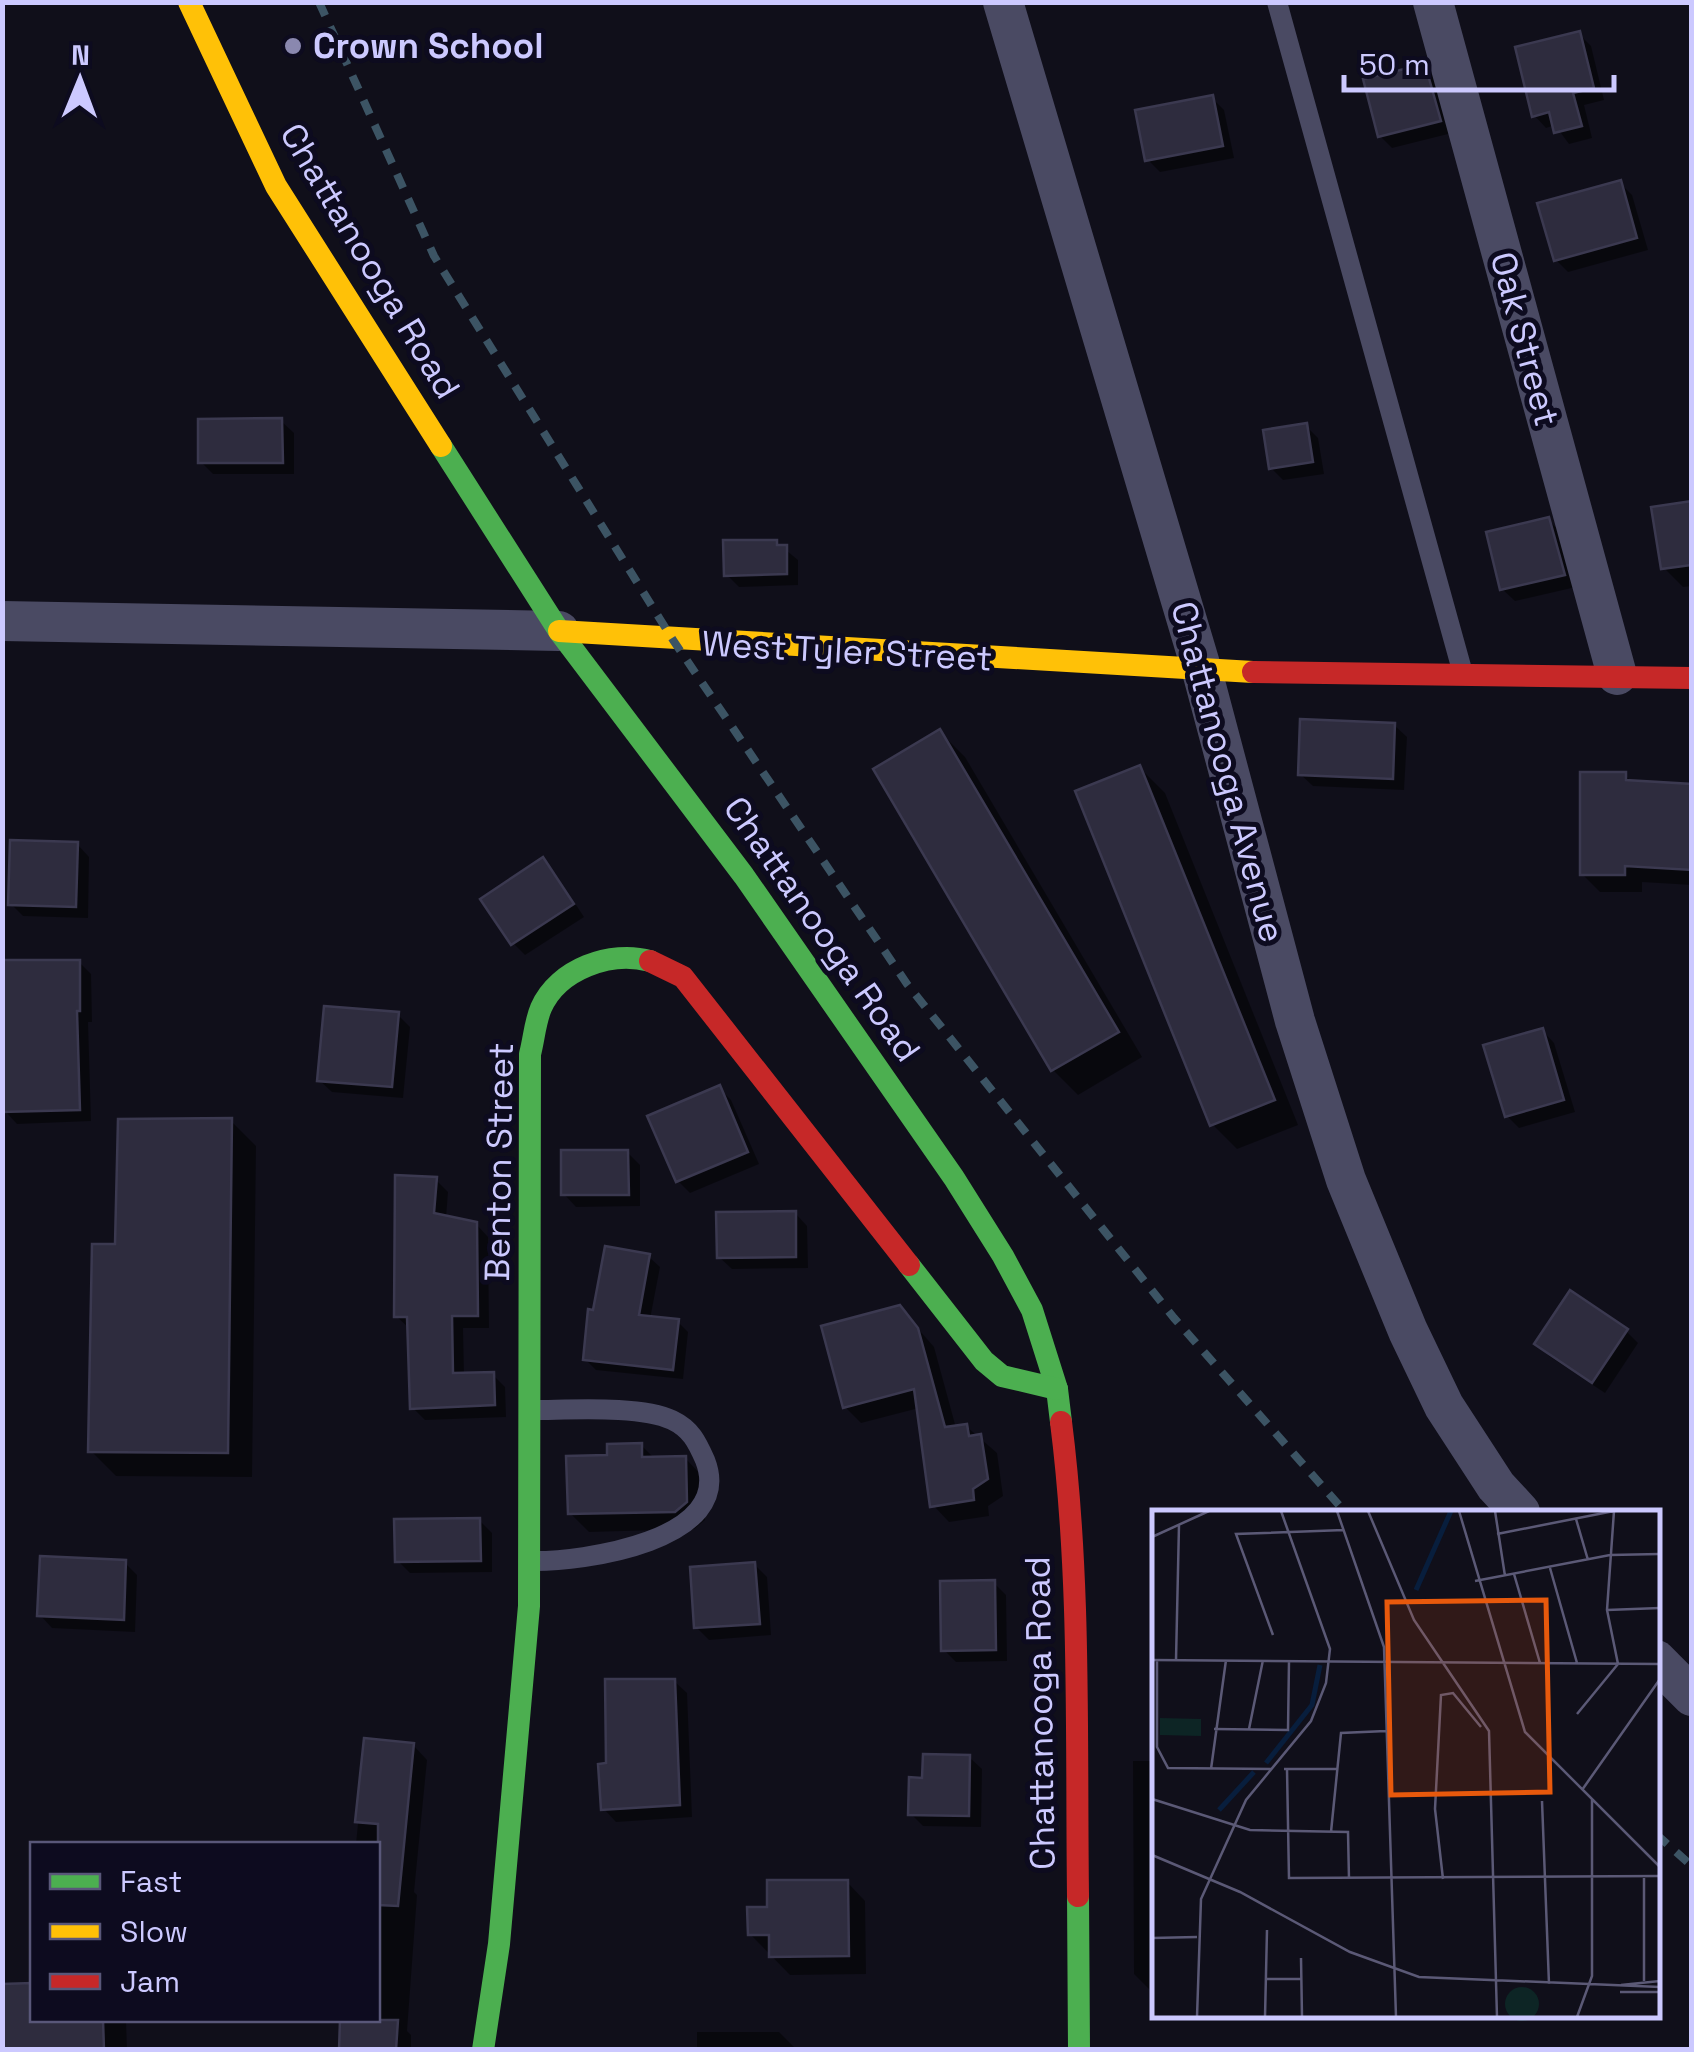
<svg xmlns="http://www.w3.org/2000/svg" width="1694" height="2052" viewBox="0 0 1694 2052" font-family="'Space Grotesk',sans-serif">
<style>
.shadow{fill:#0007}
.building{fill:#2e2c3e;stroke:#3b3950;stroke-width:2.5}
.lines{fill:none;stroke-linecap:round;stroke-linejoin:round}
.lane{stroke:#4a4a63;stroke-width:20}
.street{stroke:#4a4a63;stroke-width:40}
.fast{stroke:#4caf50;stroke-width:22}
.slow{stroke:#ffc107;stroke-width:22}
.jam{stroke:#c62828;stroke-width:22}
.rail{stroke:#3c5464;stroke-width:8;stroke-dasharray:15 12;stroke-linecap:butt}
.poi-dot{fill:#8a88af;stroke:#0d0b1f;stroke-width:4}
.labels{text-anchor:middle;stroke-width:10;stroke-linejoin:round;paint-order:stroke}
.poi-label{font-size:35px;font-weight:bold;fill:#ccc9ff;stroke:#0d0b1f;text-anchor:start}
.street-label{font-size:35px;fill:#ccc9ff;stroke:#0d0b1f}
.inset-river{fill:none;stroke:#081e3d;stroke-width:5}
.inset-road{fill:none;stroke:#5b5976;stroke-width:2.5}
.view{fill:#e8590c;fill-opacity:0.15;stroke:#e8590c;stroke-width:5}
.inset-edge{fill:none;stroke:#ccc9ff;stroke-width:5}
</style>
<rect width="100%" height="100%" fill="#100f1a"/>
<g class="shadow">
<polygon points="1579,34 1591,46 1604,100 1584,105 1592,138 1569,144 1555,125 1546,128 1534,115"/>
<polygon points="1424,66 1437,79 1452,133 1392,148 1380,136"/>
<polygon points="1212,98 1224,110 1234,158 1160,172 1148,160"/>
<polygon points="1620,183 1632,195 1648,250 1568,272 1556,260"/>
<polygon points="281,421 294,433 294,474 213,474 201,462"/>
<polygon points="1306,426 1318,438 1324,474 1283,480 1271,468"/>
<polygon points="1692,503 1692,586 1683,587 1664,568"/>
<polygon points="1548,520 1561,532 1576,587 1515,601 1502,589"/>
<polygon points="776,542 798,560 798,585 739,587 727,575"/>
<polygon points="1394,725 1407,737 1404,790 1313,786 1300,774"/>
<polygon points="940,732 965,757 1142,1057 1078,1095 1053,1070"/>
<polygon points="1140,768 1165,793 1298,1125 1237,1149 1212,1124"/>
<polygon points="1625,775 1633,783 1692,785 1692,885 1642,882 1642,892 1600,892 1582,874"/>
<polygon points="77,844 89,857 88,918 23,916 11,904"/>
<polygon points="543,860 555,873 584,917 525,955 513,943"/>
<polygon points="79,962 91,974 92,1022 88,1022 91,1121 17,1124 5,1111"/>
<polygon points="398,1015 410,1027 403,1098 332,1092 319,1080"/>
<polygon points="1542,1030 1554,1043 1575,1112 1519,1128 1507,1116"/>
<polygon points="719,1088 731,1100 759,1164 690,1193 678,1181"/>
<polygon points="231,1121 256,1146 252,1477 116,1476 91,1451"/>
<polygon points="627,1152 640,1165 640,1206 576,1207 564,1194"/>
<polygon points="436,1180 448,1192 446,1218 476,1224 488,1237 489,1328 463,1328 464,1376 493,1375 505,1387 506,1417 425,1420 413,1408 410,1329 396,1316"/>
<polygon points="795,1213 807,1226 808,1268 732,1269 719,1257"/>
<polygon points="649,1257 660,1267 650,1319 678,1322 688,1332 683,1379 596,1370 585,1359 595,1312"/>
<polygon points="899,1307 934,1347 956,1428 966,1426 997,1453 1003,1496 988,1506 989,1516 949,1522 933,1505 919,1408 861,1423 845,1407"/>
<polygon points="1626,1331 1638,1343 1605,1393 1549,1356 1537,1343"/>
<polygon points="641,1445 655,1459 686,1459 704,1478 705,1520 694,1529 589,1532 570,1513 610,1458"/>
<polygon points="479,1520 492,1533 492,1572 410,1573 398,1561"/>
<polygon points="125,1563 137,1575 135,1632 52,1628 40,1615"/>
<polygon points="754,1564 767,1577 771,1635 709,1640 696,1627"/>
<polygon points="994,1583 1006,1595 1007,1661 956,1662 944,1650"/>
<polygon points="674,1681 687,1693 692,1817 616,1822 604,1809 608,1765"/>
<polygon points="366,1741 413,1745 427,1760 414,1892 417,1895 407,2031 411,2035 411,2050 342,2050 343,2020 378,2020 378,1844 356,1844"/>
<polygon points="969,1757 982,1769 981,1827 923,1826 911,1814"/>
<polygon points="1133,1761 1154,1761 1154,1994 1134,1974"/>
<polygon points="847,1882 865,1901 866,1974 790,1975 750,1934 770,1910"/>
<polygon points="32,1985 32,2020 126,2020 127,2050 7,2050 5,1986"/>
<polygon points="697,2032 779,2032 797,2050 697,2050"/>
</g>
<g class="building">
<polygon points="1580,31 1594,88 1573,93 1582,126 1554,133 1549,112 1532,117 1515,47"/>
<polygon points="1425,64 1441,121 1378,137 1363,79"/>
<polygon points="1213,95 1223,146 1145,161 1135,110"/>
<polygon points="1621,180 1637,238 1554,261 1537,203"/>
<polygon points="282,418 283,463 198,463 198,419"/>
<polygon points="1307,423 1313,462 1269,469 1263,430"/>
<polygon points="1692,501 1692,565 1661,569 1651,507"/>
<polygon points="1549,517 1565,575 1500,590 1486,532"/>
<polygon points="723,540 777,540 777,545 787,545 787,574 724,576"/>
<polygon points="1300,719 1395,723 1393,779 1298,775"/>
<polygon points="940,729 1119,1032 1051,1071 873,769"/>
<polygon points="1140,765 1275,1100 1210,1126 1075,791"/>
<polygon points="1580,772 1626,772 1626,780 1692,784 1692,870 1625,866 1625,875 1580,875"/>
<polygon points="10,840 78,842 76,907 8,905"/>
<polygon points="543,857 574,904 511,945 480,899"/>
<polygon points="2,960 80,960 80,1011 77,1011 80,1110 2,1112"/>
<polygon points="324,1006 399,1012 392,1087 317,1081"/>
<polygon points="1543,1028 1564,1100 1505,1117 1483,1045"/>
<polygon points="720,1085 748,1152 676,1182 647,1116"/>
<polygon points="232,1118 228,1453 88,1452 92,1244 115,1244 118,1119"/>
<polygon points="561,1150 628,1150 629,1195 561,1195"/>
<polygon points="395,1175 437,1177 434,1213 477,1222 478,1316 452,1316 453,1373 494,1372 495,1405 410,1409 407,1317 394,1317"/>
<polygon points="796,1211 796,1257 717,1258 716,1212"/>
<polygon points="605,1246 650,1254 639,1315 679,1319 673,1370 583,1360 588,1309 593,1310"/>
<polygon points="1570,1290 1628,1329 1592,1383 1534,1344"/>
<polygon points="900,1305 918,1328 945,1427 967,1424 969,1436 981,1434 988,1479 973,1489 974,1500 930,1507 914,1389 843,1408 821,1326"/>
<polygon points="642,1443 642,1457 686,1456 687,1502 675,1512 568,1514 566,1456 607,1455 607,1444"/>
<polygon points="480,1518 481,1561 395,1562 394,1519"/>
<polygon points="40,1556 126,1560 124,1620 37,1616"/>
<polygon points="755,1562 760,1624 694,1628 690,1567"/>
<polygon points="995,1580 996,1650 941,1651 940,1581"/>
<polygon points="605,1679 675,1679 680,1805 601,1810 598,1764 606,1763"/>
<polygon points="364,1738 414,1743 398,1906 378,1905 378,1824 355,1822"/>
<polygon points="923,1754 970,1755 969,1816 908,1815 909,1777 922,1778"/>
<polygon points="767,1880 848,1880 849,1956 769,1957 769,1935 748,1935 747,1907 767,1907"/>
<polygon points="32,1983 32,2020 103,2020 104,2050 4,2050 2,1984"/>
<polygon points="340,2020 398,2020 396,2050 339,2050"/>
</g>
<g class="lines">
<g class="lane">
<polyline points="1277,2 1462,670"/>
<path d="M531,1561C581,1562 737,1541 705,1460C697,1442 691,1429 672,1420C641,1405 569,1410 533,1410"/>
</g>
<g class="street">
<polyline points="1003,2 1202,671 1295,1021 1346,1180 1408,1331 1444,1406 1496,1486 1520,1512"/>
<polyline points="1433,2 1617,675"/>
<polyline points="2,621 559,631"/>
<polyline points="1656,1660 1692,1696"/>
</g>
<g class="fast">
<polyline points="441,446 559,631 744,876 954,1178 1003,1256 1032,1310 1057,1389 1061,1422"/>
<polyline points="909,1265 984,1361 1002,1376 1057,1389"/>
<polyline points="1078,1896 1079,2050"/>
<path d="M483,2050L499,1944L529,1606L530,1054C534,1039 535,1022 541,1008C558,969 611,950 650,961"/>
</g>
<g class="slow">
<polyline points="189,2 276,186 441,446"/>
<polyline points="559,631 1253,672"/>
</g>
<g class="jam">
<polyline points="1253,672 1692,678"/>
<polyline points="650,961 683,977 909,1265"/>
<path d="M1061,1422C1081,1579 1076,1738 1078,1896"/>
</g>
<g class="rail">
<polyline points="319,2 434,256 673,640 907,984 1174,1318 1345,1512"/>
<polyline points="1656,1834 1692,1866"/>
</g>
</g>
<circle class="poi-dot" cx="293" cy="46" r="10"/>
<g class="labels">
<g class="poi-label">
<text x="313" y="58">Crown School</text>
</g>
<g class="street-label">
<text transform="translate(370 261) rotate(59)" y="12">Chattanooga Road</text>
<text transform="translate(1525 339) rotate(75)" y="12">Oak Street</text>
<text transform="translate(847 651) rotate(3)" y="12">West Tyler Street</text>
<text transform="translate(1228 772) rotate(75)" y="12">Chattanooga Avenue</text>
<text transform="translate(822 929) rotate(55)" y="12">Chattanooga Road</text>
<text transform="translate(499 1162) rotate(-89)" y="12">Benton Street</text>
<text transform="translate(1040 1713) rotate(-91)" y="12">Chattanooga Road</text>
</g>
</g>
<g transform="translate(1152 1510)">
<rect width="508" height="508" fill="#100f1a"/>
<path d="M8,208L49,209V226L8,225ZM353 494a17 17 0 1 1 34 0a17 17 0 1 1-34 0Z" fill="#0d2525"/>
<path class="inset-river" d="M264,80L299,1M114,253L160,195L168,155M67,300L102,262"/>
<path class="inset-road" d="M185,1L232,137L244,507M216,1L262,110L337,221L345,507M307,1L373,222L508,357M343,1L353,66M424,9L436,50M345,24L462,1M0,27L57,1M398,58L425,153M362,64L388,153M323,71L458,45L508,44M455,100L508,98M121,125L84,24L192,20M0,150L508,154M24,150L27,15M5,151V237L16,258L120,259M425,204L466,154L455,100L462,1M62,219L136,220L137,151M97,219L111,150M59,259L74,150M132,259H186M135,259L137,368L508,366M430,280L508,169M0,289L98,320L196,322L197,369M390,291L397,474M179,322L189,223L234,221M0,345L88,382L198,442L267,467L508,477M492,368V471M291,369L283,299L289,185L301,183L329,217M0,428L45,427M149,448L150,507M114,469H150M469,475L508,471M468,482H508M45,507L49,389L94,290L159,211L174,173L178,139L129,1M113,507L115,420M425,507L440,466V289"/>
<path class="view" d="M394,90L398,282L239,285L235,92Z"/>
<rect width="508" height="508" class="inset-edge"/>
</g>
<rect width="1694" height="2052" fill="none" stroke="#ccc9ff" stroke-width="10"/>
<rect x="30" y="1842" width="350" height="180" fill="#0d0b1f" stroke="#595779" stroke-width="2.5"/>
<rect x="50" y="1874" width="50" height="15" fill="#4caf50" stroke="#595779" stroke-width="2.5"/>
<text x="120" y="1892" font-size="30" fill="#ccc9ff">Fast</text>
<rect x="50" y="1924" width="50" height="15" fill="#ffc107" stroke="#595779" stroke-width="2.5"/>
<text x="120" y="1942" font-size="30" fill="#ccc9ff">Slow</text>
<rect x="50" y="1974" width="50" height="15" fill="#c62828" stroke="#595779" stroke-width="2.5"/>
<text x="120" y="1992" font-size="30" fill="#ccc9ff">Jam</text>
<g transform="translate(80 80) rotate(1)" stroke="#0d0b1f" stroke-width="8" paint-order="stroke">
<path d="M0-8L18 38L0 25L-18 38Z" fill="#ccc9ff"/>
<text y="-15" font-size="28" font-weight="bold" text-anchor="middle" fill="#ccc9ff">N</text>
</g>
<path d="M1344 75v15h270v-15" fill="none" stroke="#ccc9ff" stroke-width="5"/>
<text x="1359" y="75" font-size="30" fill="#ccc9ff" stroke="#0d0b1f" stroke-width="8" paint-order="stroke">50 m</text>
</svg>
